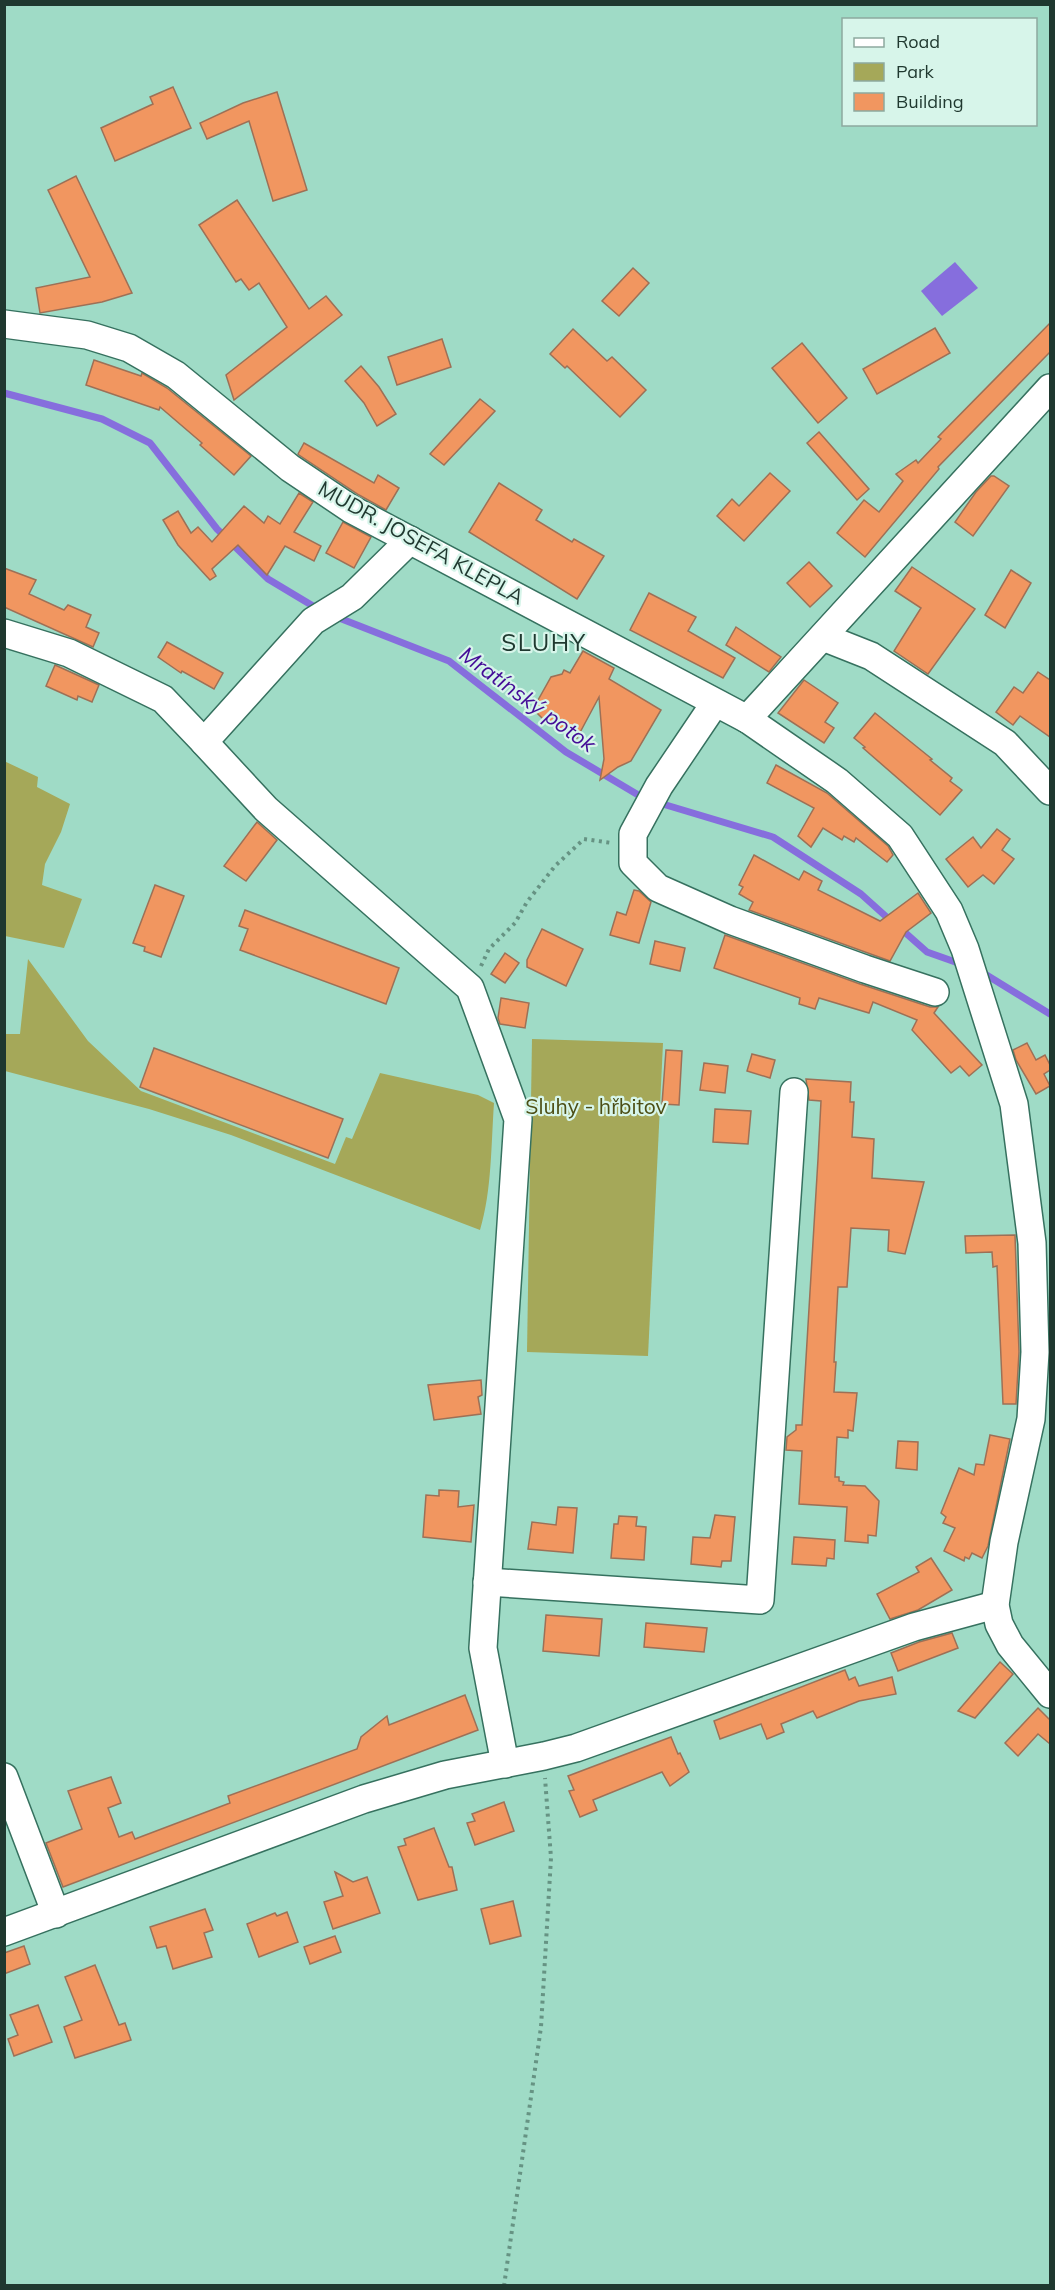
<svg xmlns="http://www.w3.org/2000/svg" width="1055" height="2290" viewBox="0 0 1055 2290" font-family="Mulish,sans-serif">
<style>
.green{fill:#a5a859}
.water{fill:#866edd}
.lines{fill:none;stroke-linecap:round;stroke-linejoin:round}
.stream{stroke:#866edd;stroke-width:7}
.building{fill:#f19660;stroke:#9d7056;stroke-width:1.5}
.minor-casing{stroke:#36715f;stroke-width:30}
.path{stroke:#669383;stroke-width:4;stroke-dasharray:3 4.5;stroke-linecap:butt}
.minor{stroke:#fff;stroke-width:27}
.labels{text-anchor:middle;stroke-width:4.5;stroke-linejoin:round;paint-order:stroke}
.street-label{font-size:21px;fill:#1f382f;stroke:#d7f5ea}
.park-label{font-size:21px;fill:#4c4e15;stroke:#d7f5ea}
.water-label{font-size:22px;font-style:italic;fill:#440c97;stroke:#d7f5ea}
.quarter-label{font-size:24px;letter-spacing:1.5px;fill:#1f382f;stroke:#d7f5ea}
</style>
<rect width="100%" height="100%" fill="#9fdbc6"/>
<g class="green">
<polygon points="4,761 38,777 37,787 70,804 61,832 45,864 42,885 82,899 64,948 5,936"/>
<path d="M28,959L88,1041L141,1091L335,1164L346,1137L352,1139L380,1073L478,1095L494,1103C491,1145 492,1190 480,1230L231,1135L149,1109L5,1071V1034H20Z"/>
<polygon points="532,1039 663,1043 648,1356 527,1352"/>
</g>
<polygon class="water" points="955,262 978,288 942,316 921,291"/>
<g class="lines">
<g class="stream">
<polyline points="4,393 102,419 150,443 217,529 268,579 318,609"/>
<polyline points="334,616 449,661 566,752 645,799"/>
<polyline points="656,802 773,837 861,894 891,921"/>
<polyline points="900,928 927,952 961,964"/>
<polyline points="980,971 1050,1014"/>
</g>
</g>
<g class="building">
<polygon points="173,87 191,128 115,161 101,128 153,104 150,97"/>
<polygon points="277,92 307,190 273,201 249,121 207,139 200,123 243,103"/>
<polygon points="76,176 132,293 102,302 40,313 36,288 90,277 48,190"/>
<polygon points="237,200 309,309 326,296 342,315 234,400 226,375 287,327 259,283 249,290 241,279 236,282 199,225"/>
<polygon points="633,268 649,283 619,316 602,301"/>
<polygon points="1050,323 1050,352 938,467 939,469 865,557 837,533 864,500 879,512 903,481 896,474 916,460 918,463 941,439 938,437"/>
<polygon points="935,328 950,353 877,394 863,369"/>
<polygon points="573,329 607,361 612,357 646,390 620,417 567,366 565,368 550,354"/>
<polygon points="442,339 451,367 397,385 388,357"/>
<polygon points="802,343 847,398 818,423 772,368"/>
<polygon points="94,360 141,376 142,373 167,388 251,456 234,475 200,445 202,443 160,407 159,410 86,385"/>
<polygon points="361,366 379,387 396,414 377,426 364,403 345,381"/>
<polygon points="480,399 495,411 444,465 430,454"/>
<polygon points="819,432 869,489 857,500 807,443"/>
<polygon points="304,443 374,483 378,475 399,488 386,510 359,495 299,455 298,454"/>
<polygon points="770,473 790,491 744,541 717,516 732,499 739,506"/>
<polygon points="991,476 994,476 1009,486 973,536 955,522 976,492"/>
<polygon points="499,483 542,510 536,520 572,542 574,539 604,556 577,599 469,532"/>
<polygon points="299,493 313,502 294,532 321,546 314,561 285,546 267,575 238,545 212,569 216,576 210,580 178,545 163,520 178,511 191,533 198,527 212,542 244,506 264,523 268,516 280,524"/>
<polygon points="343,522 371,537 354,568 326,553"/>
<polygon points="809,562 832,586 810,607 787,583"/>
<polygon points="912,567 975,609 928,674 894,651 921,608 895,591"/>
<polygon points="4,568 36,580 29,594 64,610 68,605 91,615 86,627 99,633 93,647 4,607"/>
<polygon points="1011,570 1031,583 1005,628 985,615"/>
<polygon points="649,593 696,617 688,631 735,658 723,678 630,630"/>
<polygon points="736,627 781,657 769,672 726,645"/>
<polygon points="167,642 223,673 214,689 182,671 181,673 158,657"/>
<polygon points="583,651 614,668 609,679 661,710 631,761 618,767 600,780 604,759 599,697 577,738 545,721 533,709 551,677 562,674 564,670 570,673"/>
<polygon points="55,665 99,685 92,702 78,696 77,700 46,686"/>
<polygon points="1038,672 1050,680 1050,737 1020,716 1013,725 996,712 1014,687 1023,693"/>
<polygon points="804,680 838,703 825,722 834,728 824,743 778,713"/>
<polygon points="875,713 932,759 930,760 952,778 950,781 962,790 940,815 863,748 865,747 854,738"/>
<polygon points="776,765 827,793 888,846 893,855 887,862 856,838 854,842 844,836 842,840 823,828 811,847 798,836 814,808 767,783"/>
<polygon points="257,822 277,840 246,881 224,866"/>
<polygon points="997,829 1010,839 1002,850 1014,859 994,884 983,875 968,887 946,859 973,837 981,848"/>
<polygon points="754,855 799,880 804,871 822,881 818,890 880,921 918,893 931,913 906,932 890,961 749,910 753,902 739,894 743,887 739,885"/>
<polygon points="155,885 184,896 161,957 144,951 145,947 133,943"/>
<polygon points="634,890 639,891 651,902 639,943 610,935 617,912 626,915"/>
<polygon points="245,910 399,968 386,1004 240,950 248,929 239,926"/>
<polygon points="542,929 583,949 566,986 527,967 527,960"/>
<polygon points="725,935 860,984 930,1007 938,1007 934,1013 982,1065 969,1076 960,1066 951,1073 912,1030 917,1020 873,1002 869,1013 819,998 815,1009 799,1004 800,998 714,968"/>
<polygon points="655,941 685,948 680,971 650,964"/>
<polygon points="505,953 519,963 505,983 491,974"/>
<polygon points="501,998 529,1003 525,1028 500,1024 498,1018"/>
<polygon points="1027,1043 1036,1060 1045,1055 1050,1065 1050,1070 1044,1074 1050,1086 1036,1094 1016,1060 1013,1050"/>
<polygon points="154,1048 343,1119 328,1158 140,1087"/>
<polygon points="666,1050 682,1051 679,1105 662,1104"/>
<polygon points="752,1054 775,1060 770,1078 747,1071"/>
<polygon points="704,1063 728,1066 725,1093 700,1090"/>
<polygon points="806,1079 851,1082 850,1102 854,1102 852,1137 874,1139 872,1178 924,1182 905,1254 888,1251 889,1230 851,1228 847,1287 838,1287 834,1362 836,1362 834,1392 857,1393 853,1431 848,1430 848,1438 837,1437 835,1477 839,1477 839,1481 844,1482 843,1485 865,1486 879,1501 876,1536 868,1535 868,1543 845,1541 847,1507 799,1504 802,1451 786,1450 787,1437 796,1430 796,1425 802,1425 818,1159 821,1101 809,1100"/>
<polygon points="715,1109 751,1111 748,1144 713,1142"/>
<polygon points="1015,1235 1019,1352 1016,1404 1003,1404 997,1266 993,1267 992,1252 966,1253 965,1236"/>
<polygon points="481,1380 482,1395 478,1397 481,1414 434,1420 428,1385"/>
<polygon points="990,1435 1010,1439 988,1546 982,1558 972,1553 969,1559 965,1557 964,1561 944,1551 955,1528 943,1523 946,1517 941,1513 959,1468 974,1475 976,1464 984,1465"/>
<polygon points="898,1441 918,1442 917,1470 896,1468"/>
<polygon points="439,1490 459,1491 458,1507 474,1505 471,1542 423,1537 426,1495 439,1496"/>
<polygon points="558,1507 577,1508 573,1553 528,1549 532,1522 556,1525"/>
<polygon points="715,1515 735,1517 731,1561 722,1561 721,1567 691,1564 693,1537 710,1538"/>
<polygon points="619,1516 637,1517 636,1526 646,1527 644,1560 611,1558 614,1524 618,1524"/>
<polygon points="794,1537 835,1540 834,1559 827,1558 826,1566 792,1564"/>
<polygon points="931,1558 952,1590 918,1610 890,1619 877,1594 919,1572 916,1567"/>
<polygon points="546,1615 602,1619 599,1656 543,1651"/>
<polygon points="646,1623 707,1628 704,1652 644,1647"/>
<polygon points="952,1633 958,1648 898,1671 891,1653 919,1642"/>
<polygon points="1000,1662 1013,1674 975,1718 958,1711"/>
<polygon points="845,1670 849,1680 855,1677 859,1686 892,1677 896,1694 859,1701 817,1718 813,1711 781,1724 784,1732 767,1739 761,1724 720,1739 714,1721"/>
<polygon points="465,1695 478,1730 63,1887 46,1843 82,1829 68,1791 111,1777 121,1803 108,1808 119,1837 132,1832 135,1839 230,1803 228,1796 357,1749 361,1737 387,1716 389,1725"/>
<polygon points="1038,1708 1050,1720 1050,1744 1038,1734 1018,1756 1005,1743"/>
<polygon points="671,1737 678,1754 680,1753 689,1772 670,1786 662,1772 593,1800 597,1810 580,1817 569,1791 574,1790 568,1776"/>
<polygon points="504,1802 514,1831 475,1845 467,1823 475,1821 472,1814"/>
<polygon points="434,1828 449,1867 452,1867 457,1890 418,1900 398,1847 406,1845 404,1839"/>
<polygon points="335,1872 353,1882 367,1877 380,1913 333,1929 324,1902 343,1896"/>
<polygon points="513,1901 521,1936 490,1944 481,1909"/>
<polygon points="205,1909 213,1930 204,1933 212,1957 173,1969 166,1946 157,1948 150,1927"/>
<polygon points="287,1912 298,1942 259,1957 247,1924 275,1913 277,1916"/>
<polygon points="335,1936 341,1952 310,1964 304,1947"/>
<polygon points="24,1946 30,1964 4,1974 4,1953"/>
<polygon points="95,1965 119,2025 125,2023 131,2040 75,2058 64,2027 82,2020 65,1977"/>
<polygon points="38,2005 52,2042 14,2056 8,2039 18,2035 10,2015"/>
</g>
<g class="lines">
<defs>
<g id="minor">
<polyline points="4,324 87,335 129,348 176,375 290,468 351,509 747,719 837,781 900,836 949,911 965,949 1014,1104 1032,1243 1035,1352 1031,1419 1004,1542 995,1605 999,1624 1010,1645 1050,1694"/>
<polyline points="410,540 352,597 313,621 204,742 266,809 470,988 518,1119 483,1648 505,1764"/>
<polyline points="4,633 69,653 163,699 204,742"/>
<polyline points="823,637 871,656 1005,743 1050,791"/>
<polyline points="715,703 659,786 633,834 633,863 658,888 730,920 865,969 935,992"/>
<polyline points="747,719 1050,388"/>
<polyline points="487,1582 760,1600 794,1092"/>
<polyline points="4,1777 56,1914"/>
<polyline points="4,1932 364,1799 445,1775 544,1756 576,1748 914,1627 995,1605"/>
</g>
</defs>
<use href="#minor" class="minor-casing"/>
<g class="path">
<polyline points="481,966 489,949 515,923 527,902 555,866 584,839 612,843"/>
<polyline points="504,2286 541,2027 551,1858 545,1778"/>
</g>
<use href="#minor" class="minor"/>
</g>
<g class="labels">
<g class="street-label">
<text transform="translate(421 543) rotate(29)" y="7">MUDR. JOSEFA KLEPLA</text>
</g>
<g class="park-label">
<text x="596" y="1114">Sluhy - hřbitov</text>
</g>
<g class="water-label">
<text transform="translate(528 699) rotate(36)" y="8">Mratínský potok</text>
</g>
<g class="quarter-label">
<text x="544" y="651">SLUHY</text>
</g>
</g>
<rect width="1055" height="2290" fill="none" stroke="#1f382f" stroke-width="12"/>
<rect x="842" y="18" width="195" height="108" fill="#d7f5ea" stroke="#8da99f" stroke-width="1.5"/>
<rect x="854" y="38" width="30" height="9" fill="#ffffff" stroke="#8da99f" stroke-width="1.5"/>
<text x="896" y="48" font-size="18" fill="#1f382f">Road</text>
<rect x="854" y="63" width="30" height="18" fill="#a5a859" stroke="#8da99f" stroke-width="1.5"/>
<text x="896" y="78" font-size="18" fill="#1f382f">Park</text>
<rect x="854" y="93" width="30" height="18" fill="#f19660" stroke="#8da99f" stroke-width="1.5"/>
<text x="896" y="108" font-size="18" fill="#1f382f">Building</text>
</svg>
